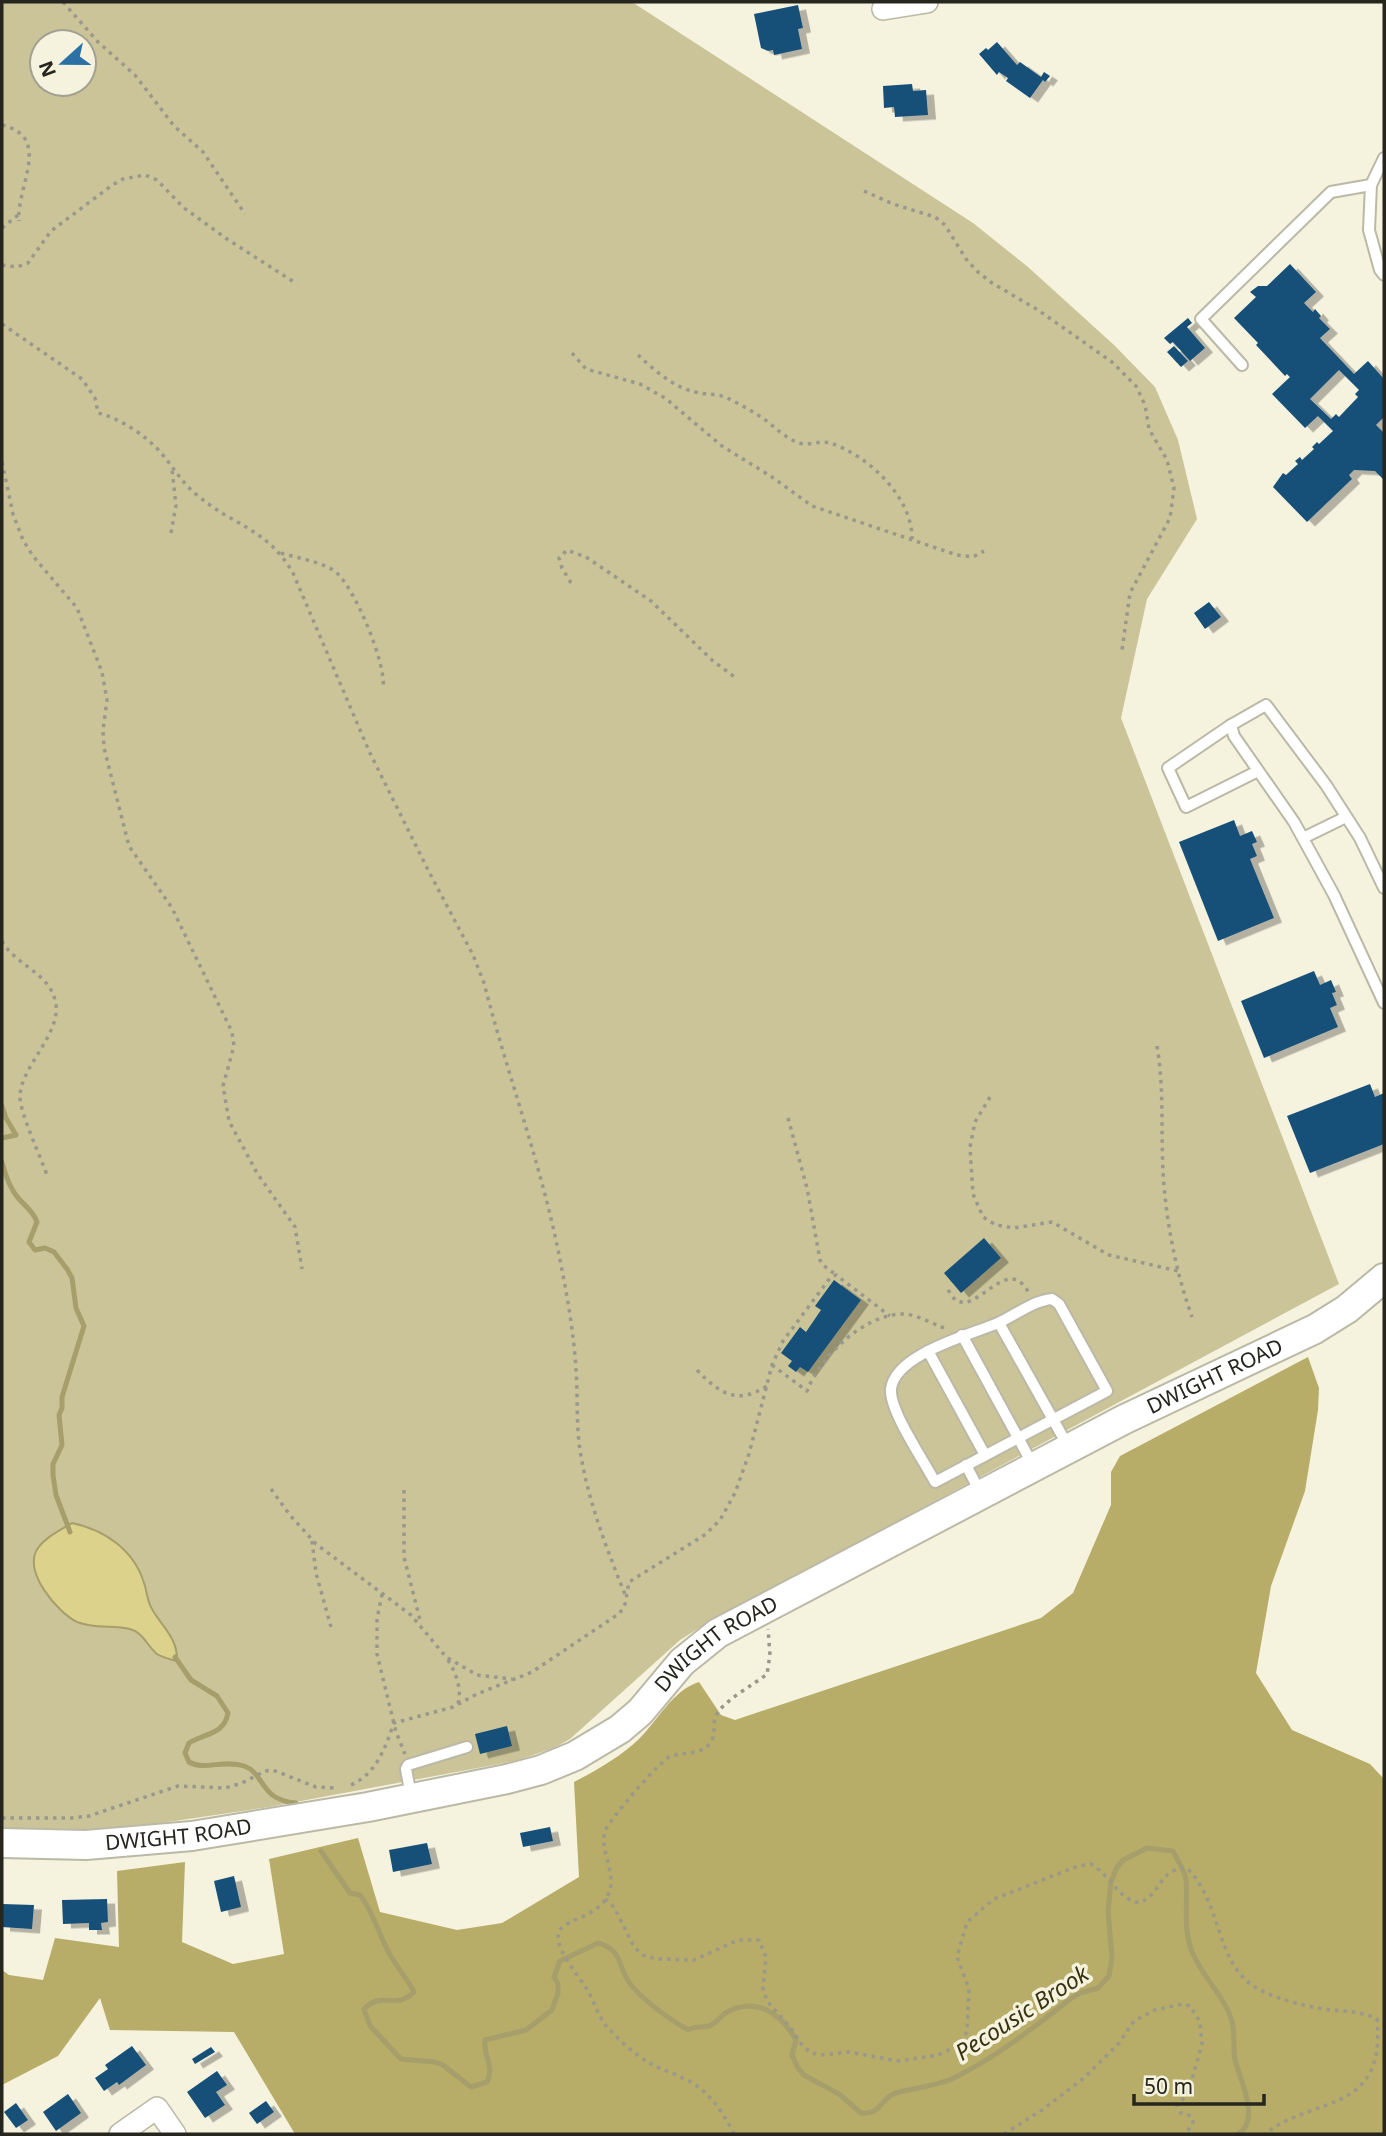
<svg xmlns="http://www.w3.org/2000/svg" width="1386" height="2136" viewBox="0 0 1386 2136" font-family="'Noto Sans',sans-serif">
<style>
.green{fill:#cbc498;fill-rule:evenodd}
.forest{fill:#b7ac68}
.water{fill:#ddd28c;stroke:#a69e6b;stroke-width:2}
.lines{fill:none;stroke-linecap:round;stroke-linejoin:round}
.stream{stroke:#a69e6b;stroke-width:5}
.building{fill:#164f78;fill-rule:evenodd;filter:url(#shadow)}
.lane-casing{stroke:#bbb9a6;stroke-width:14}
.street-casing{stroke:#bbb9a6;stroke-width:24}
.secondary-casing{stroke:#bbb9a6;stroke-width:32}
.path{stroke:#9a988a;stroke-width:3.5;stroke-dasharray:3.5 5;stroke-linecap:butt}
.lane{stroke:#fff;stroke-width:10}
.street{stroke:#fff;stroke-width:21}
.secondary{stroke:#fff;stroke-width:28}
.labels{text-anchor:middle;stroke-width:7;stroke-linejoin:round;paint-order:stroke}
.street-label{font-size:21px;fill:#26251e;stroke:#f5f2de}
.water-label{font-size:23px;font-style:italic;fill:#373212;stroke:#f5f2de}
</style>
<defs>
<filter id="shadow"><feDropShadow dx="8" dy="4.5" stdDeviation="0" flood-color="#0004"/></filter>
</defs>
<rect width="100%" height="100%" fill="#f5f2de"/>
<path class="green" d="M2,2H632L973,223L1028,267L1114,345L1155,387L1178,440L1197,519L1147,599L1121,718L1339,1284L699,1628L680,1640L570,1739L554,1748L515,1761L269,1807L93,1833H54L2,1828ZM42,42H84V84H42Z"/>
<path class="forest" d="M1308,1357L1319,1388L1318,1410L1305,1491L1271,1586L1256,1673L1292,1730L1370,1764L1384,1779V2134H295L234,2032L110,2030L100,1998L58,2056L2,2085V1970L9,1975L43,1980L55,1938L119,1947L117,1871L185,1862L182,1942L233,1964L284,1954L269,1859L358,1838L380,1912L457,1930L502,1923L579,1877L574,1782C597,1770 620,1757 639,1739C658,1720 673,1690 699,1682L721,1715L735,1720L1041,1618L1073,1593L1111,1505V1472L1120,1456Z"/>
<path class="water" d="M72,1523C105,1530 134,1550 144,1583C147,1591 147,1601 152,1609C162,1627 178,1638 177,1661C170,1659 163,1658 157,1654C147,1646 143,1632 130,1629C113,1625 94,1629 77,1622C57,1612 22,1571 38,1548C46,1537 60,1530 72,1523Z"/>
<g class="lines">
<g class="stream">
<polyline points="2,1106 6,1118 16,1135 2,1138"/>
<path d="M2,1162C5,1174 10,1189 19,1199C26,1207 33,1211 37,1222L29,1242L35,1250L45,1248L54,1252L67,1269L72,1278L76,1308L84,1326L62,1397V1408L59,1415L62,1445L53,1464V1475L56,1495L70,1532"/>
<path d="M175,1657L191,1680L217,1696L228,1713C224,1735 205,1733 189,1743L185,1753L189,1762C204,1771 224,1759 244,1766C265,1773 259,1800 296,1803"/>
<path d="M321,1851L350,1893L360,1895C374,1913 379,1935 390,1955C398,1968 407,1979 414,1992C394,2011 382,1990 364,2009L370,2026L401,2059L435,2062L443,2065L471,2087L487,2082C495,2066 483,2056 485,2040L526,2030L552,2010L558,1993V1984L554,1977L560,1961L598,1943C624,1950 617,1968 631,1985C646,2003 668,2018 688,2030C695,2026 701,2028 709,2026C717,2023 720,2016 727,2012C757,1996 781,2014 796,2040L792,2055L798,2068L804,2075L839,2094L861,2113C881,2116 881,2097 896,2093C915,2087 935,2087 954,2078C996,2057 1032,2029 1069,2000L1080,1993L1098,1988L1109,1976L1112,1958L1108,1911L1111,1882L1117,1867L1123,1860L1147,1848L1173,1851C1177,1860 1185,1870 1186,1880C1188,1903 1183,1926 1191,1949C1200,1974 1219,1990 1229,2013C1237,2031 1232,2043 1235,2060C1240,2079 1261,2121 1238,2134"/>
</g>
</g>
<g class="building">
<polygon points="798,5 803,28 798,29 802,49 774,55 773,50 768,51 761,48 754,14"/>
<polygon points="997,42 1017,65 1020,62 1041,77 1044,72 1050,76 1045,82 1043,80 1030,98 1006,81 1008,78 999,72 997,75 979,54 986,48 988,50"/>
<polygon points="912,84 913,91 926,90 928,115 895,117 894,107 884,108 883,86"/>
<path d="M1290,264L1316,292L1304,303L1313,312L1315,309L1321,316L1319,318L1330,329L1320,338L1354,374L1368,361L1384,379V417L1376,425L1384,433V480L1375,471L1354,470L1349,475L1352,479L1307,522L1273,487L1283,473L1286,475L1298,464L1295,461L1300,457L1302,460L1314,449L1312,447L1317,442L1319,444L1333,431L1318,416L1305,428L1272,394L1290,377L1287,374L1285,376L1256,345L1258,343L1234,318L1256,297L1250,292L1258,286H1267ZM1339,370L1359,390L1355,394L1358,397L1339,417L1336,414L1331,419L1310,399Z"/>
<polygon points="1188,318 1192,323 1187,327 1205,348 1190,361 1173,342 1170,344 1164,338"/>
<polygon points="1174,346 1188,361 1181,367 1167,352"/>
<polygon points="1209,602 1221,617 1205,629 1194,613"/>
<polygon points="1234,820 1240,836 1252,831 1257,842 1252,844 1257,856 1250,859 1274,918 1218,941 1179,842"/>
<polygon points="1314,971 1320,985 1331,980 1336,992 1332,993 1337,1005 1330,1008 1338,1027 1264,1058 1241,1001"/>
<polygon points="1370,1084 1375,1097 1384,1093 1384,1144 1310,1173 1287,1116"/>
<polygon points="984,1238 1001,1258 961,1293 944,1273"/>
<polygon points="834,1280 861,1300 808,1372 800,1367 796,1372 788,1366 792,1361 781,1353 800,1327 806,1332 821,1310 815,1306"/>
<polygon points="507,1726 512,1746 480,1754 475,1734"/>
<polygon points="550,1827 553,1841 523,1847 520,1833"/>
<polygon points="427,1843 432,1864 393,1872 389,1850"/>
<polygon points="234,1876 241,1907 221,1912 214,1881"/>
<polygon points="107,1899 108,1922 101,1923 102,1930 89,1930 89,1923 63,1924 62,1900"/>
<polygon points="2,1904 34,1905 32,1929 2,1927"/>
<polygon points="132,2046 146,2065 119,2085 117,2082 104,2091 95,2078 108,2069 105,2065"/>
<polygon points="211,2047 215,2052 195,2064 192,2059"/>
<polygon points="217,2071 227,2085 216,2092 225,2105 205,2118 187,2092"/>
<polygon points="68,2094 81,2113 56,2131 43,2112"/>
<polygon points="266,2101 274,2112 257,2124 249,2113"/>
<polygon points="16,2103 28,2120 16,2128 4,2112"/>
</g>
<g class="lines">
<defs>
<g id="lane">
<polyline points="1371,185 1369,230 1380,270 1384,275"/>
<polyline points="1242,365 1201,319 1331,192 1371,185 1384,158"/>
<polyline points="1231,725 1168,768 1186,807 1258,771"/>
<polyline points="1303,838 1346,817"/>
<polyline points="1384,888 1360,838 1326,785 1266,705 1231,725 1234,736 1294,822 1334,895 1384,1003"/>
<path d="M1052,1299L1059,1304L1107,1391L935,1482C924,1461 889,1410 891,1389C895,1354 970,1335 998,1323C1016,1315 1032,1301 1052,1299Z"/>
<polyline points="999,1323 1069,1448"/>
<polyline points="962,1335 1034,1467"/>
<polyline points="928,1351 985,1455"/>
<polyline points="966,1465 981,1494"/>
<polyline points="411,1796 406,1769 408,1765 467,1747"/>
</g>
<g id="street">
<polyline points="883,9 927,2"/>
<polyline points="120,2134 157,2108 175,2134"/>
</g>
<g id="secondary">
<path id="s1" d="M2,1843L86,1845L192,1836L368,1807L507,1779L541,1770L575,1756L620,1729L640,1712L682,1662L718,1633L1123,1420L1315,1329L1347,1309L1384,1278"/>
</g>
</defs>
<use href="#lane" class="lane-casing"/>
<use href="#street" class="street-casing"/>
<use href="#secondary" class="secondary-casing"/>
<g class="path">
<polyline points="63,2 98,42 135,75 174,126 203,152 245,214"/>
<path d="M2,125C53,137 16,187 19,221"/>
<polyline points="864,191 893,204 935,217 945,225 966,259 978,272 992,283 1038,310 1112,362 1136,386 1145,405 1149,429 1167,460 1174,488 1170,518 1130,593 1122,650"/>
<polyline points="2,228 18,215"/>
<polyline points="2,265 17,267 28,263 51,231 111,186 123,179 145,175 157,180 184,208 227,239 297,284"/>
<path d="M2,324L82,379L95,398L98,413C121,419 147,436 162,454C174,468 182,483 197,495C233,526 267,528 293,573L369,751L426,866L473,955L484,983C508,1077 543,1169 561,1265C568,1300 574,1335 576,1370C578,1397 576,1424 580,1450C588,1502 607,1549 626,1597"/>
<polyline points="572,353 586,369 640,384 665,398 722,446 772,477 812,506 957,555 973,557 984,551"/>
<path d="M638,355C654,370 673,387 695,392C706,395 717,393 727,398C740,404 756,413 768,422C778,430 787,439 799,443C810,446 820,440 830,443C868,455 913,498 912,539"/>
<polyline points="2,462 13,514 23,540 33,556 77,608 102,672 107,700 103,730 104,748 129,846 172,908 232,1032 234,1046 223,1086 229,1121 257,1173 295,1227 302,1269"/>
<polyline points="171,533 176,505 172,470"/>
<path d="M281,553C297,558 318,561 333,570C353,582 387,665 383,688"/>
<polyline points="571,583 562,568 559,558 567,550 586,557 651,601 713,661 736,678"/>
<path d="M2,941C15,965 48,972 55,1000C64,1032 21,1065 20,1096C19,1111 42,1160 48,1178"/>
<path d="M1157,1046C1165,1093 1160,1139 1164,1186C1168,1231 1177,1275 1192,1317"/>
<polyline points="990,1097 975,1122 970,1147 973,1194 983,1217 996,1225 1014,1228 1052,1222 1109,1255 1178,1271"/>
<polyline points="788,1118 807,1188 820,1260 823,1265 836,1275"/>
<path d="M948,1290L955,1300L964,1303C989,1297 1010,1259 1029,1293"/>
<path d="M772,1365L807,1391C820,1357 863,1315 902,1314C916,1314 931,1323 944,1328"/>
<path d="M697,1370C720,1394 737,1405 767,1386"/>
<polyline points="271,1489 289,1514 316,1544 411,1615 446,1657 477,1675 512,1679"/>
<polyline points="404,1490 404,1557 421,1624"/>
<polyline points="312,1541 316,1573 331,1627"/>
<polyline points="382,1594 377,1619 377,1654 396,1732 405,1754"/>
<path d="M448,1660C456,1673 462,1689 458,1704"/>
<path d="M351,1785C377,1773 385,1748 394,1723L453,1707L477,1694L532,1672L620,1613L625,1604L629,1582L706,1534L720,1520L735,1493L749,1454L772,1365L783,1341L830,1278L836,1275L890,1316"/>
<polyline points="2,1818 72,1818 89,1816 178,1786 225,1788 242,1783 265,1771 273,1770 316,1787 337,1788"/>
<path d="M605,1899L614,1907L634,1947L643,1955L657,1959L694,1960L738,1940H759L766,1957L763,1988L767,2001L790,2027L802,2045L811,2053L823,2055L848,2052L899,2061L938,2055L957,2046L967,2032L969,1989L957,1957L967,1922L994,1899L1078,1866L1091,1864C1110,1875 1116,1897 1139,1903C1161,1895 1160,1867 1187,1868C1221,1902 1216,1960 1252,1985C1269,1997 1303,2006 1324,2009C1343,2012 1359,2010 1377,2019C1386,2116 1313,2095 1265,2134"/>
<path d="M734,2134C724,2114 711,2094 691,2082C677,2074 661,2070 648,2062C634,2054 618,2039 608,2028C597,2016 594,1999 585,1986C577,1974 551,1944 560,1930C568,1918 599,1917 609,1893C617,1873 599,1851 605,1831C609,1820 661,1759 671,1756C684,1752 702,1755 710,1743C716,1736 713,1726 715,1718C719,1703 755,1684 767,1674L770,1655L768,1629"/>
<polyline points="1004,2134 1042,2110 1084,2078 1119,2043 1134,2021 1155,2010 1183,2004 1190,2006 1200,2022 1202,2044 1188,2093 1177,2106 1181,2113 1191,2116 1193,2122 1186,2134"/>
</g>
<use href="#lane" class="lane"/>
<use href="#street" class="street"/>
<use href="#secondary" class="secondary"/>
</g>
<g class="labels">
<g class="street-label">
<text dy="7" stroke="none"><textPath href="#s1" startOffset="1332">DWIGHT ROAD</textPath></text>
<text dy="7" stroke="none"><textPath href="#s1" startOffset="765">DWIGHT ROAD</textPath></text>
<text dy="7" stroke="none"><textPath href="#s1" startOffset="177">DWIGHT ROAD</textPath></text>
</g>
<g class="water-label">
<text transform="translate(1022 2013) rotate(-33)" y="8">Pecousic Brook</text>
</g>
</g>
<rect width="1386" height="2136" fill="none" stroke="#26251e" stroke-width="7"/>
<g transform="translate(63 63) rotate(249)"><circle r="33" fill="#f5f2de" stroke="#a2a091" stroke-width="2"/>
<path d="M0-5L12 26L0 18L-12 26Z" fill="#2b71a5"/>
<text y="-10" font-size="19" font-weight="bold" text-anchor="middle" fill="#26251e">N</text>
</g>
<path d="M1134 2094v10h130v-10" fill="none" stroke="#26251e" stroke-width="3.5"/>
<text x="1144" y="2094" font-size="21" fill="#26251e" stroke="#f5f2de" stroke-width="5" paint-order="stroke">50 m</text>
</svg>
